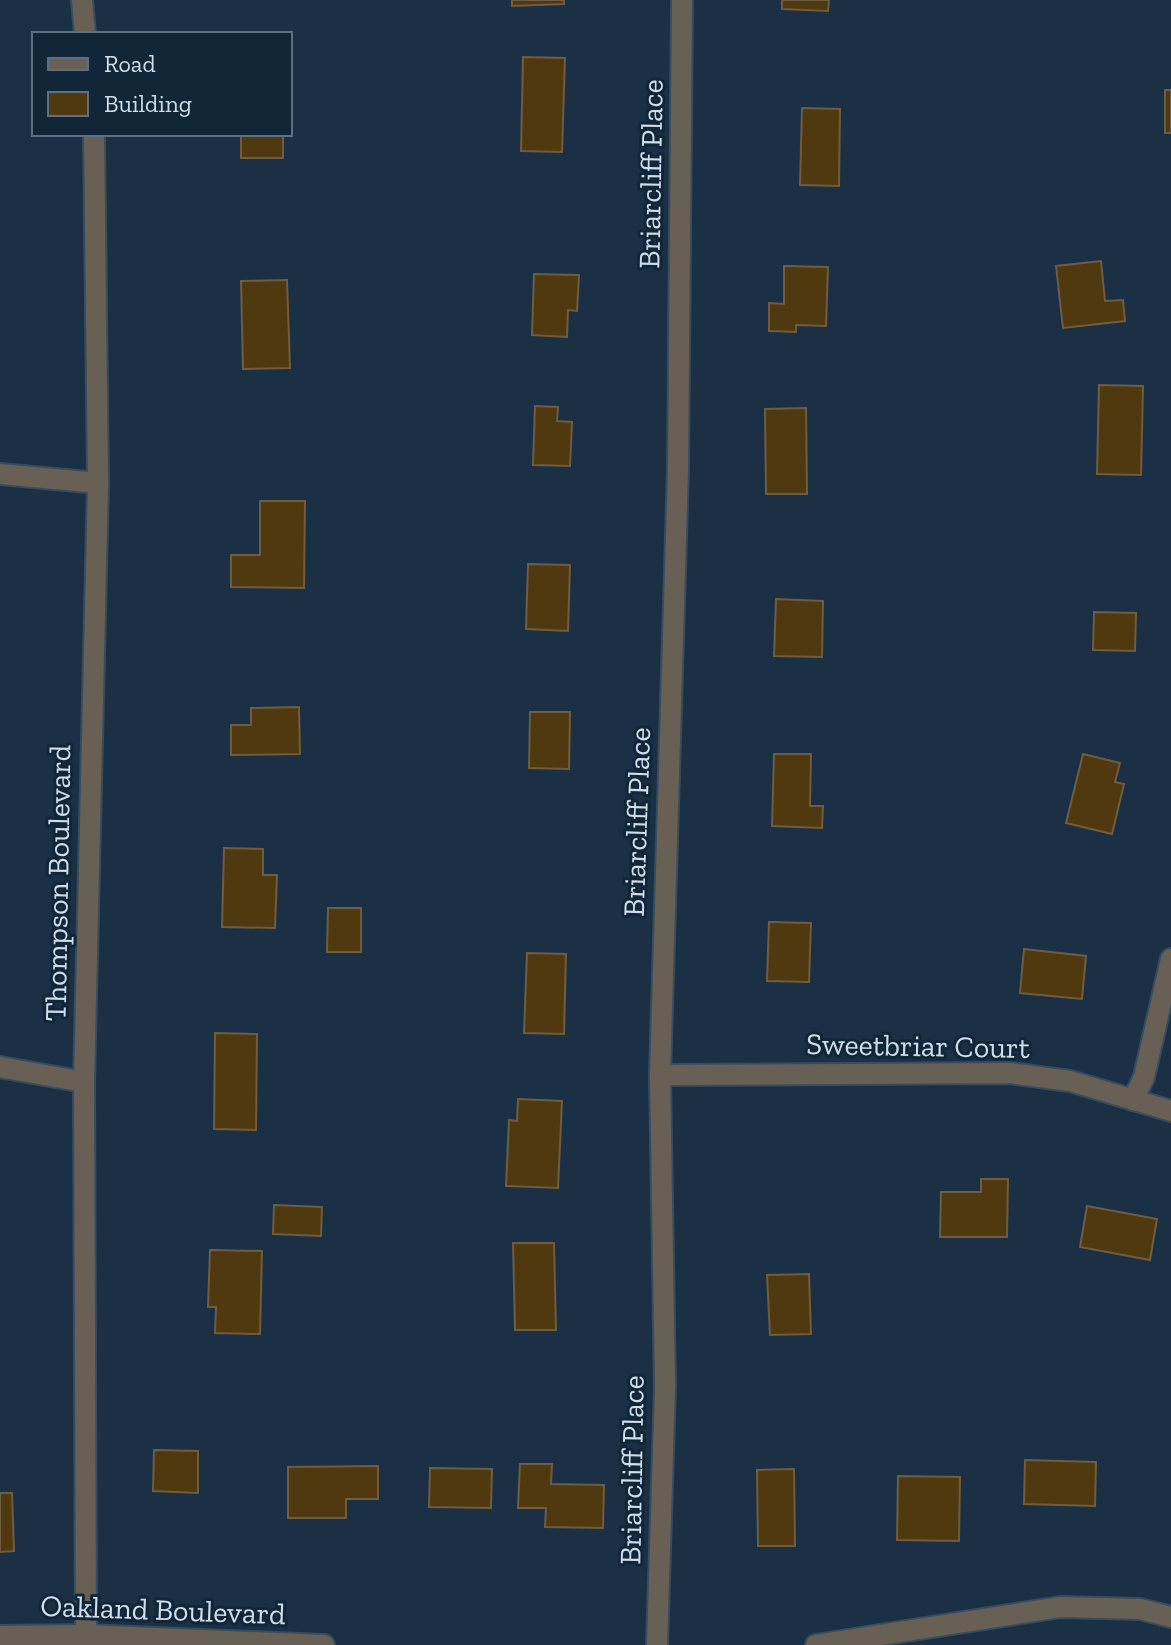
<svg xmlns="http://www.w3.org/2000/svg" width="1171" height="1645" viewBox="0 0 1171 1645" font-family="'Zilla Slab',serif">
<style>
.building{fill:#51390f;stroke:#6e5d43;stroke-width:2}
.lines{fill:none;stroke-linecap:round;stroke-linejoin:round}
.minor-casing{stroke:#384c5f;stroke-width:24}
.minor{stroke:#696055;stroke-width:20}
.labels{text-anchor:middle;stroke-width:6;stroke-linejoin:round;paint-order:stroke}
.street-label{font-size:30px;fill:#d0ddea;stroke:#112639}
</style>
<rect width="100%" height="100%" fill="#1b3044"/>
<g class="building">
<polygon points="512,0 564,0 564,4 512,6"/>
<polygon points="782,0 829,0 828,11 782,9"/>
<polygon points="523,57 565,58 562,152 521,151"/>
<rect x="1165" y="90" width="6" height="43"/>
<polygon points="802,108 840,109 839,186 800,185"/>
<rect x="241" y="134" width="42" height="24"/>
<polygon points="1101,261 1105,301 1123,300 1125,321 1063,328 1056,266"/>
<polygon points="784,266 828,267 826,326 796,325 796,332 769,331 769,303 784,304"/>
<polygon points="534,274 579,275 577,311 568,310 567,337 532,335"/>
<polygon points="287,280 290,368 243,369 241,281"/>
<polygon points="1099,385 1143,386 1141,475 1097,474"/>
<polygon points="535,406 558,407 557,421 572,422 570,466 533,465"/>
<polygon points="806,408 807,494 766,494 765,409"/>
<polygon points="260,501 305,501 304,588 231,587 231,555 260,555"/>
<polygon points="528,564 570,565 568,631 526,629"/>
<polygon points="776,599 823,601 822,657 774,656"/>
<polygon points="1094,612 1136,613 1135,651 1093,650"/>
<polygon points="299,707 300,754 231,755 231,725 251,725 251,708"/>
<polygon points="530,712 570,712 569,769 529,768"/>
<polygon points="774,754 811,754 810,806 823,806 822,828 772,826"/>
<polygon points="1083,754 1120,763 1115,782 1124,784 1112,834 1066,823"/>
<polygon points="224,848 263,849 263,875 277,875 275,928 222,927"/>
<polygon points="328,908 361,908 361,952 327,952"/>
<polygon points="769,922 811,923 809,982 767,981"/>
<polygon points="1024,949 1086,956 1082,999 1020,993"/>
<polygon points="527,953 566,954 564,1034 524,1033"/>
<polygon points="215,1033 257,1034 256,1130 214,1129"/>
<polygon points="518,1099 562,1101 558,1188 506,1186 509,1120 517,1121"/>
<polygon points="981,1179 1008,1179 1007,1237 940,1237 941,1192 981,1192"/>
<polygon points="274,1205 322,1207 321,1236 273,1234"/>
<polygon points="1087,1206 1157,1219 1150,1260 1080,1247"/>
<polygon points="513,1243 554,1243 556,1330 515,1330"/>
<polygon points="210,1250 262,1251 260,1334 215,1333 216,1307 208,1307"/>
<polygon points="809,1274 811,1334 770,1335 767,1275"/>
<polygon points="154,1450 198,1451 198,1493 153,1491"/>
<polygon points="1025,1460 1096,1462 1095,1506 1024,1504"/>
<polygon points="520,1464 552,1464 551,1484 604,1485 603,1528 545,1527 546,1508 518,1508"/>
<polygon points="378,1466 378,1499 346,1499 346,1518 288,1518 288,1467"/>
<polygon points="430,1468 492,1469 491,1508 429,1507"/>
<polygon points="794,1469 795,1546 758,1546 757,1470"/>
<polygon points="898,1476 960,1477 959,1541 897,1540"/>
<polygon points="0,1493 12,1493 14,1551 0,1552"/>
</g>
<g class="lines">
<defs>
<g id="minor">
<polyline points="82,0 85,34"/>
<polyline points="0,474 98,483"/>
<polyline points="0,1067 84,1082"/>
<polyline points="660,1075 1009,1073 1070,1081 1171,1111"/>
<polyline points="1133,1100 1144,1077 1171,959"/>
<polyline points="86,1635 84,1082 98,483 94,134"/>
<polyline points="0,1636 86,1635 324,1645"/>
<polyline points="657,1645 665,1387 660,1075 678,469 682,0"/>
<polyline points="816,1645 1061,1607 1140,1609 1171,1617"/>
</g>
</defs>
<use href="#minor" class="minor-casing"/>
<use href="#minor" class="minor"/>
</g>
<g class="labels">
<g class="street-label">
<text transform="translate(651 174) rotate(-89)" y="10">Briarcliff Place</text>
<text transform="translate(637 822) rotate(-88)" y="10">Briarcliff Place</text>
<text transform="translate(58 883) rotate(-89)" y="10">Thompson Boulevard</text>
<text transform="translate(918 1046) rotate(1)" y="10">Sweetbriar Court</text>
<text transform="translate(632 1470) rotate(-89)" y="10">Briarcliff Place</text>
<text transform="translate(163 1610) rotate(2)" y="10">Oakland Boulevard</text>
</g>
</g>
<rect x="32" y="32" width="260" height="104" fill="#112639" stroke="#5d6f80" stroke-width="2"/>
<rect x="48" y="58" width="40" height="12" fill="#696055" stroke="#5d6f80" stroke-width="2"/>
<text x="104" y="72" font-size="24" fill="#d0ddea">Road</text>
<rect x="48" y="92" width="40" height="24" fill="#51390f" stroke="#5d6f80" stroke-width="2"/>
<text x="104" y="112" font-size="24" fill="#d0ddea">Building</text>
</svg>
